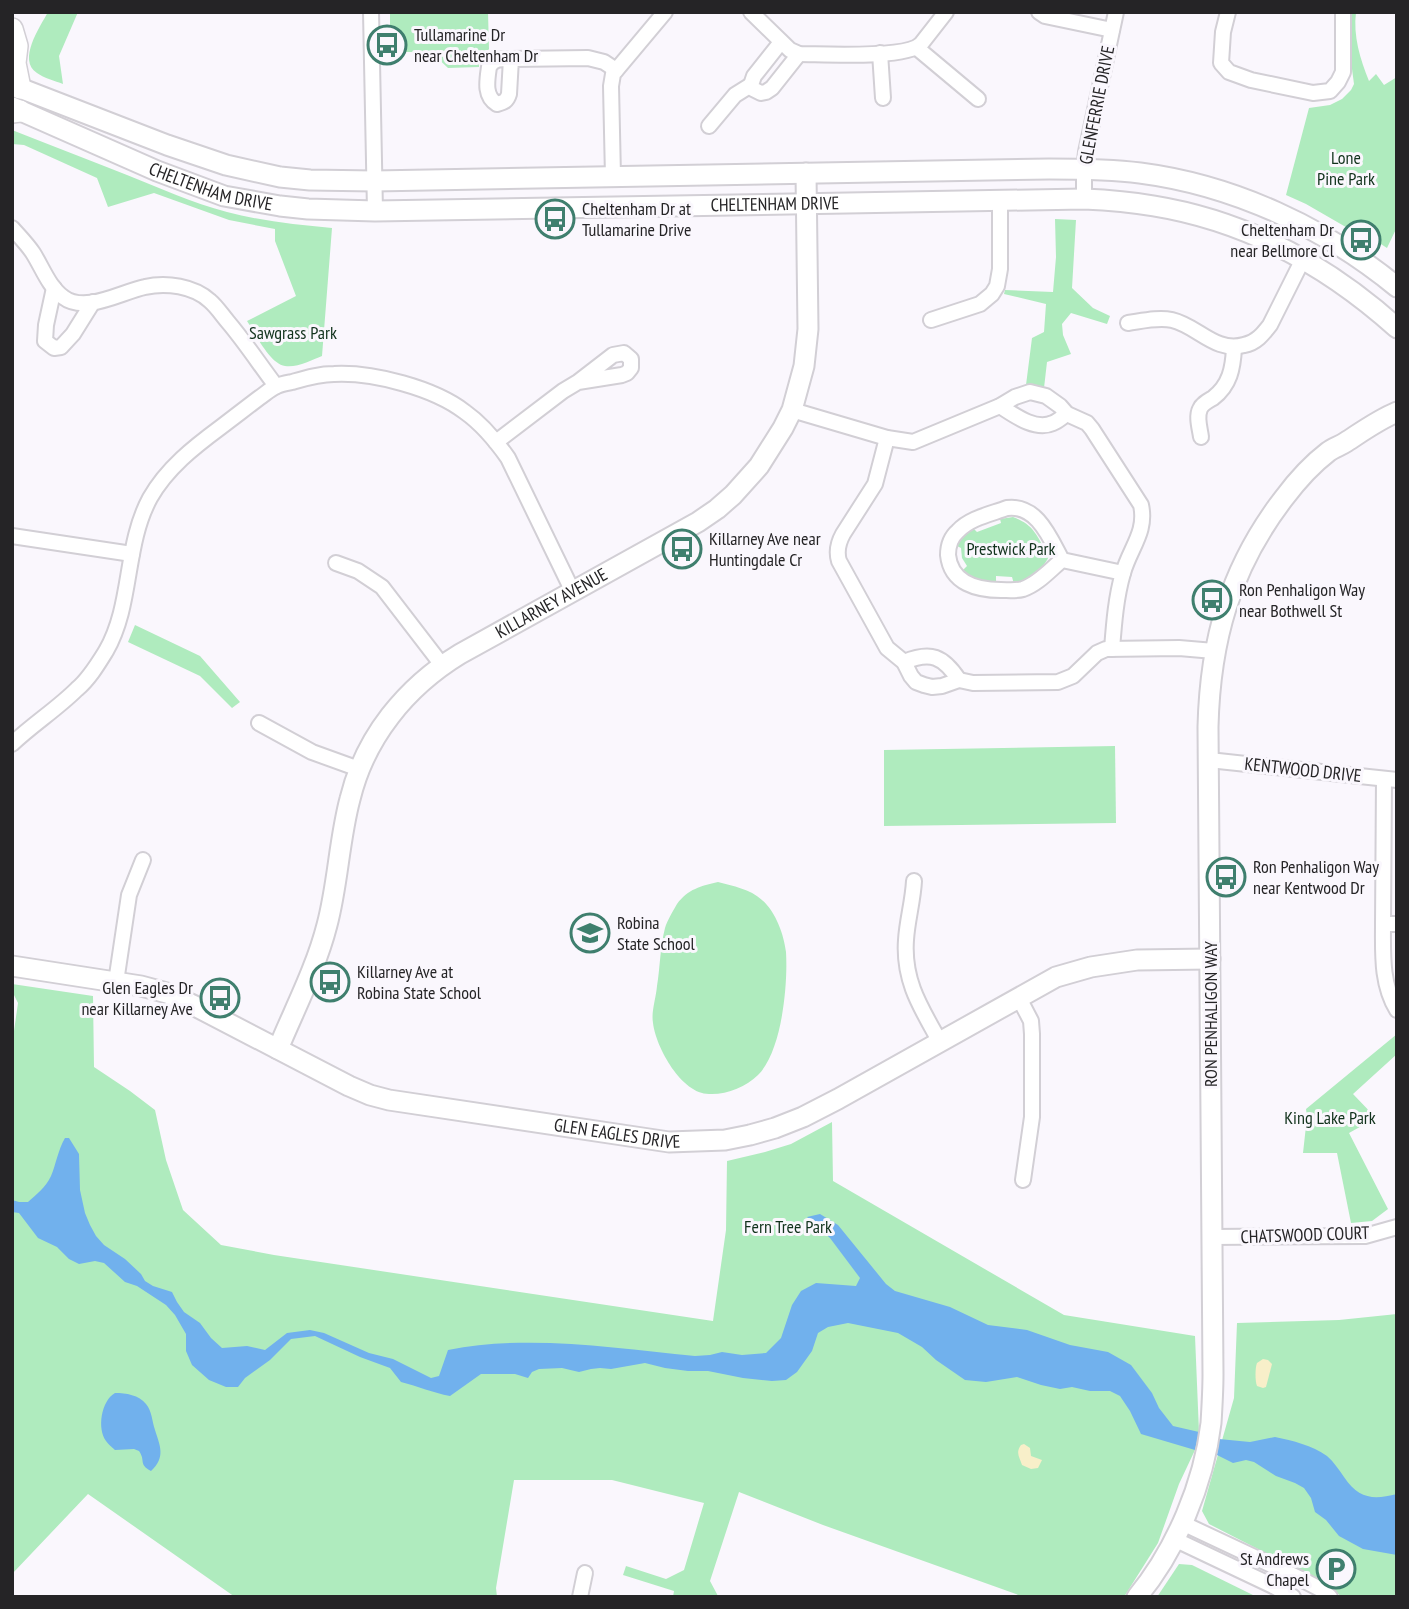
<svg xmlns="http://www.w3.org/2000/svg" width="1409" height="1609" viewBox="0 0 1409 1609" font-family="'PT Sans Narrow',sans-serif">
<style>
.green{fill:#afebbe}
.sand{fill:#f8efc9}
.water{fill:#71b1ed}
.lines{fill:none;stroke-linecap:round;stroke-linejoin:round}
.street-casing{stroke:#d2cfd5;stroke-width:18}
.secondary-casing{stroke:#d2cfd5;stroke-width:23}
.primary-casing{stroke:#d2cfd5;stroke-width:24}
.street{stroke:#fff;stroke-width:14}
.secondary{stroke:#fff;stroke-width:19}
.primary{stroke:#fff;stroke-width:21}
.labels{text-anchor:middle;stroke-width:6;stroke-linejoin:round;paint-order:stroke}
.poi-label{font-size:18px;fill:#252426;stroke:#faf7fd;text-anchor:start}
.street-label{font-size:18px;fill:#252426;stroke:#faf7fd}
.park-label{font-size:18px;fill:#11321c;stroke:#faf7fd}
</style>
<rect width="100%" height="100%" fill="#faf7fd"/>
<g class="green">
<path d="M48,12H78L59,56L63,84C55,81 44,78 37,73C17,60 40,27 48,12Z"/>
<polygon points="390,12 488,12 489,49 479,63 479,67 448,68 431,52 390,52"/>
<path d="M1351,12H1356C1353,36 1360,59 1369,81L1376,74L1384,85L1397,77V227L1387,248L1353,226L1351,230L1306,204L1286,195L1309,108L1330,105L1342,99L1351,90L1354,84L1352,69Z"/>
<path d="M12,130C50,145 89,160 127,175C160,188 192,203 227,212C261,221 297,225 332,228L322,356C312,360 297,368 285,366C270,364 255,333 247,321L296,296L275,241V229L229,220L154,193L108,207L97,178L24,145L12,144Z"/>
<polygon points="1055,219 1076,220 1072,288 1093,308 1110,316 1107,324 1071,313 1062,324 1063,335 1071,354 1047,362 1044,388 1036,385 1026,385 1032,338 1044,332 1046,304 1004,294 1005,290 1053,292 1056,257"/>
<path d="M1013,517C1032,524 1036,533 1045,550L1049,549L1050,554C1044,569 1030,580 1014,584L1012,577L996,576V583C982,583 973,580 963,570L967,566L962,558L961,548L957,546C960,537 966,533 974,529L977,532L1001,523L1000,519Z"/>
<polygon points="135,625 200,656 240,702 232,708 200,676 128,642"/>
<polygon points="1115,746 1116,823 884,826 884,750"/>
<path d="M718,882C733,886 750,889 762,900C776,912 784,935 786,952C788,985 782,1051 758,1075C746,1087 726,1095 709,1094C682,1094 656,1048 653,1023C651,1012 656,998 657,986C660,968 660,947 665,928C667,921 673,911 677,904C688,889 701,886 718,882Z"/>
<polygon points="12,984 93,996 94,1067 130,1091 155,1110 166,1160 183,1210 221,1245 274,1255 713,1321 726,1230 727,1161 765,1152 791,1144 832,1122 833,1181 1064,1315 1195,1336 1199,1432 1195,1450 1179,1484 1158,1543 1124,1597 1024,1597 823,1525 739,1492 710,1581 718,1596 721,1597 673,1597 674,1591 623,1575 626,1566 666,1579 684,1570 704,1503 612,1480 514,1480 496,1588 497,1597 235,1597 88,1494 12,1574 12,1045 18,1003 12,991"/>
<polygon points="1397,1034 1397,1054 1353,1094 1376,1118 1349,1133 1388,1209 1372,1221 1351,1223 1337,1153 1303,1153 1307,1117 1306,1109"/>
<polygon points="1397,1314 1397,1597 1342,1597 1326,1584 1209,1524 1202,1511 1234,1398 1237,1323 1339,1320"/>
<polygon points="1179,1564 1192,1565 1257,1597 1157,1597"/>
</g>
<g class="sand">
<path d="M1263,1359L1268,1360L1272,1364L1266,1387L1263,1388L1257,1386C1255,1382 1255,1367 1257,1363Z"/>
<path d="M1024,1444L1030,1448L1031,1456L1042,1460L1038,1468L1031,1469L1022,1465C1020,1458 1015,1453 1021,1445Z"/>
</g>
<g class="water">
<path d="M65,1138H69L79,1154L80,1190L85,1213L90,1225L96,1236L104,1245L125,1259L141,1274L145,1281L153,1286L172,1292L177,1302L184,1312L200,1323L211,1338L222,1348L247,1346L265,1350L287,1333L310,1330L324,1333L369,1353L393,1359L431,1378L439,1376L448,1350C527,1334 615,1348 695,1356L710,1355L722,1352L742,1355L766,1353L781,1338L792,1305L801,1291L816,1283L856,1286L860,1278L830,1238L807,1217L820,1214L838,1225L886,1284L895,1291L950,1307L988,1325L1027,1330L1070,1345L1108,1352L1131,1365L1152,1393L1159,1408L1173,1426L1199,1432L1195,1450L1141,1434L1130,1411L1120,1396L1110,1391H1090L1072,1387L1060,1389L1041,1385L1017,1377L986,1382L965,1380L936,1360L922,1347L898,1333L848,1323L828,1327L818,1333L812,1351L797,1372L786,1380L772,1381L743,1378L708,1371H688L665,1368L645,1363L611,1369L600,1368L591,1369L579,1372L562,1368L539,1369L532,1372L528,1378L515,1374H481L450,1396C433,1393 418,1386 401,1382L390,1368L360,1357L315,1336L291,1339L270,1360L245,1378L238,1387H226L209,1380L192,1365L186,1351V1334L175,1315L166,1305L137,1286L125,1282L104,1263L95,1261L79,1264L69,1259L57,1247L38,1238L19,1213L12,1212V1200L19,1202H28C36,1195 46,1187 51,1176C56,1164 58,1150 65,1138Z"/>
<path d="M115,1393C126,1393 139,1395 146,1404C152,1411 152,1421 155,1430C160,1446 166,1457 151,1471C138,1464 146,1461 139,1451L134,1449L115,1450C112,1447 109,1445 106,1441C97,1429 101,1401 115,1393Z"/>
<path d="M1275,1437C1293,1441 1312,1445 1327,1456C1334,1462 1339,1470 1344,1477C1359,1499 1373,1500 1397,1494V1555L1363,1549L1339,1536L1326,1520L1315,1512L1311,1498L1304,1488L1295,1483L1276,1476L1254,1462L1246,1460L1233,1463L1217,1455L1219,1439L1250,1442Z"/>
</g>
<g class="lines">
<defs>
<g id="street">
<polyline points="371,12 375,211"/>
<path d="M751,12L790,50L799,54C823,54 906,59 921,44L946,12"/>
<polyline points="1039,12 1045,16 1112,30"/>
<polyline points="1228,12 1223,32 1221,63 1229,72 1251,80 1313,93 1330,91 1338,82 1343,72 1343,12"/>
<polyline points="781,42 754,76 751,85 753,89 761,93 766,92 772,88 799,54"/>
<polyline points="917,48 978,99"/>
<polyline points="880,53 883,98"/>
<path d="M511,59C502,59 494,58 489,67C487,81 484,96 497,104C504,102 507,101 509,94L511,59L588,58L604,62L616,70"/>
<polyline points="709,126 735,95 751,85"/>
<polyline points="613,177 611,86 613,74 665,12"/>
<polyline points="1084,199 1084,169 1086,152 1116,12"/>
<path d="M12,228C19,236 27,244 33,253C42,267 49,287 63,297C85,314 121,292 145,287C166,282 194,286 210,301C217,307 222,315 228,322C245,342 260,365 276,386"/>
<polyline points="54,288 46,325 45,341 54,348 61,347 73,334 93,302"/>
<polyline points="931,320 980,304 992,294 997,286 1000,269 1000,200"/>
<path d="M1128,323C1142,321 1158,317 1172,320C1198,326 1215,353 1244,345C1256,343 1263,334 1270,325L1303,259"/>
<path d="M1000,406C1014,415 1035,431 1053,423C1058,421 1062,417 1067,414"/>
<path d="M792,410L887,438L913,442L1000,406L1015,397L1030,392L1046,396L1060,406L1067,414L1087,423L1092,429L1141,505C1147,532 1130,548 1123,573C1116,597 1114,623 1112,649"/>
<path d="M1201,437C1200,429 1196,417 1200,409C1202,404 1208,401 1213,398C1230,385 1233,368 1234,348"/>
<path d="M887,438L875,484L843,534C838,543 836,551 839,561L887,648L904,662L911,676L916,682L924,685L932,687L942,686L959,680L973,683L1058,682L1073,676L1097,653L1106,649L1179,648L1214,651"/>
<polyline points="496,442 563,391 578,382 613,355 624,353 631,359 631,368 627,373 622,375 578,382"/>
<polyline points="12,536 132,554"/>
<path d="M1062,560C1051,569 1038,584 1023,589C1016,591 1008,590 1001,590C978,590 951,584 948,555C948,546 951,537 958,531C970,518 991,514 1007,508C1037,504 1050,538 1062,560L1123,573"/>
<polyline points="336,563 358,571 382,587 442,665"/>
<path d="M904,662C931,651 943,656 959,680"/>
<polyline points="259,723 312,752 359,769"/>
<path d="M12,744C33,724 57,709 77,689C89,679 98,664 106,651C133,604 124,546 150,498C167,468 194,447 221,427C234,417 246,408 259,398C265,394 270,389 277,386C281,384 287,383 292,382C306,378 319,374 334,374C373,372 434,388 465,412C482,424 496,441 508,458L573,592"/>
<polyline points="1209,760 1397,780"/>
<path d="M914,881C913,901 907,921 906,940C903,981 921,1008 940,1042"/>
<polyline points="1383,924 1384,779"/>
<path d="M1397,924H1383C1383,953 1381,984 1397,1010"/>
<polyline points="116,982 129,895 143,860"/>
<polyline points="1019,998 1031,1021 1032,1034 1032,1117 1023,1180"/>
<polyline points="1212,1237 1365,1236 1397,1227"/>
<polyline points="1182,1523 1299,1578 1322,1590 1330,1597"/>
<polyline points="1174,1539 1273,1586 1293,1597"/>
<polyline points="580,1597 585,1573"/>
</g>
<g id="secondary">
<path d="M12,85L167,145L226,165L280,177L310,180L374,181L1049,169C1079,169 1109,169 1140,173C1233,185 1324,227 1397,287"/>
<path id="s1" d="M12,107L157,171L224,196L280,206L308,209L375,211L1084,199C1107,200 1131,202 1154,206C1246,221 1328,266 1397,328"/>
<path id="s2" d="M12,966L141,986L167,993L195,1006L349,1086L370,1095L389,1100L669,1142L725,1140L750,1135L775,1128L803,1117L838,1099L1056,977L1091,967L1137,960L1210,959"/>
<path id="s3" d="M278,1049C295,1008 316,968 327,925C338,884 339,840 350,799C365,737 406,687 460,654L698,522L717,509L733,495L759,466L783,428L792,410L804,366L808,329L806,173"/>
<path d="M1137,1597C1176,1550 1204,1483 1211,1423C1212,1407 1213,1390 1213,1374L1208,727C1210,641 1230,568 1284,498C1296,482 1311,465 1328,452C1333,448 1340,446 1346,442C1363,431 1378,420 1397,412"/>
</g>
<g id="primary">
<polyline points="12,29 17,46 15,63 20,88"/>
<polyline points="12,112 20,111"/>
</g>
</defs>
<use href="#street" class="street-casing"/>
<use href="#secondary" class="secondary-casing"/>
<use href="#primary" class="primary-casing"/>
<use href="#street" class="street"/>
<use href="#secondary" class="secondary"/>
<use href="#primary" class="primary"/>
</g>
<defs>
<symbol id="bus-ring" viewBox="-11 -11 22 22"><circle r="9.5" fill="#faf7fd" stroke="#3f7f6e" stroke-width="1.5"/><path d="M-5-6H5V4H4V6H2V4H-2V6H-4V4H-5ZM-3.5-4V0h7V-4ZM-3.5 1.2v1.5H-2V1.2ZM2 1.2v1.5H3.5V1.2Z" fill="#3f7f6e"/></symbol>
<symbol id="school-ring" viewBox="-11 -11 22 22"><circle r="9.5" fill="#faf7fd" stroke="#3f7f6e" stroke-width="1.5"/><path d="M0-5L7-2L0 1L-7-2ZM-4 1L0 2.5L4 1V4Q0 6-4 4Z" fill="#3f7f6e"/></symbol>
<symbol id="parking-ring" viewBox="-11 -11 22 22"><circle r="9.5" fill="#faf7fd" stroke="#3f7f6e" stroke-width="1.5"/><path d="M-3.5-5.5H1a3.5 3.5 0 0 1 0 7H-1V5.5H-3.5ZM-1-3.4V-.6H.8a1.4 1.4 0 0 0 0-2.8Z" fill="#3f7f6e"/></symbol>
</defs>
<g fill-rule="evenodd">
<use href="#bus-ring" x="365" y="23" width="44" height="44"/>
<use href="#bus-ring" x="533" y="197" width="44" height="44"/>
<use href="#bus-ring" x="1339" y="218" width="44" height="44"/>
<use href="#bus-ring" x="660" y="527" width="44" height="44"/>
<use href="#bus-ring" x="1190" y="578" width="44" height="44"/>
<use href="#bus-ring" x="1204" y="855" width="44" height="44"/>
<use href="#school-ring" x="568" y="911" width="44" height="44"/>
<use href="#bus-ring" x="308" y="960" width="44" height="44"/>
<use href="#bus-ring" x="198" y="976" width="44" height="44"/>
<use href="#parking-ring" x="1314" y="1547" width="44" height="44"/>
</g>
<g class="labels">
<g class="poi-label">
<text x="414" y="41">Tullamarine Dr<tspan x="414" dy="21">near Cheltenham Dr</tspan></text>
<text x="582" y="215">Cheltenham Dr at<tspan x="582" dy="21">Tullamarine Drive</tspan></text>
<text x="1334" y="236" text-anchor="end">Cheltenham Dr<tspan x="1334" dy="21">near Bellmore Cl</tspan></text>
<text x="709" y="545">Killarney Ave near<tspan x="709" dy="21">Huntingdale Cr</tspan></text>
<text x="1239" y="596">Ron Penhaligon Way<tspan x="1239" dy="21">near Bothwell St</tspan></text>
<text x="1253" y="873">Ron Penhaligon Way<tspan x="1253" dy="21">near Kentwood Dr</tspan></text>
<text x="617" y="929">Robina<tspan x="617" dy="21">State School</tspan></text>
<text x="357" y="978">Killarney Ave at<tspan x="357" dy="21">Robina State School</tspan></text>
<text x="193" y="994" text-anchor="end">Glen Eagles Dr<tspan x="193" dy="21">near Killarney Ave</tspan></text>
<text x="1309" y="1565" text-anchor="end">St Andrews<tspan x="1309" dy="21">Chapel</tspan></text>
</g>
<g class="street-label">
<text transform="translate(1097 105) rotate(-79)" y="6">GLENFERRIE DRIVE</text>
<text dy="6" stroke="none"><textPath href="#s1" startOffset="215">CHELTENHAM DRIVE</textPath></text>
<text dy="6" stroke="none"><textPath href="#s1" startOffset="782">CHELTENHAM DRIVE</textPath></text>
<text dy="6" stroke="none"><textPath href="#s3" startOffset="553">KILLARNEY AVENUE</textPath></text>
<text transform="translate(1303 770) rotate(6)" y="6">KENTWOOD DRIVE</text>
<text transform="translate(1211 1014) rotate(-90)" y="6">RON PENHALIGON WAY</text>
<text dy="6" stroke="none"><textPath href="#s2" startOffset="635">GLEN EAGLES DRIVE</textPath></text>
<text transform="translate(1305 1235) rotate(-2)" y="6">CHATSWOOD COURT</text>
</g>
<g class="park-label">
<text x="1346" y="164">Lone<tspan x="1346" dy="21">Pine Park</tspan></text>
<text x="293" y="339">Sawgrass Park</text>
<text x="1011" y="555">Prestwick Park</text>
<text x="1330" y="1124">King Lake Park</text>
<text x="788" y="1233">Fern Tree Park</text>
</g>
</g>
<rect width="1409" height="1609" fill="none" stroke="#252426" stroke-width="28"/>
</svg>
